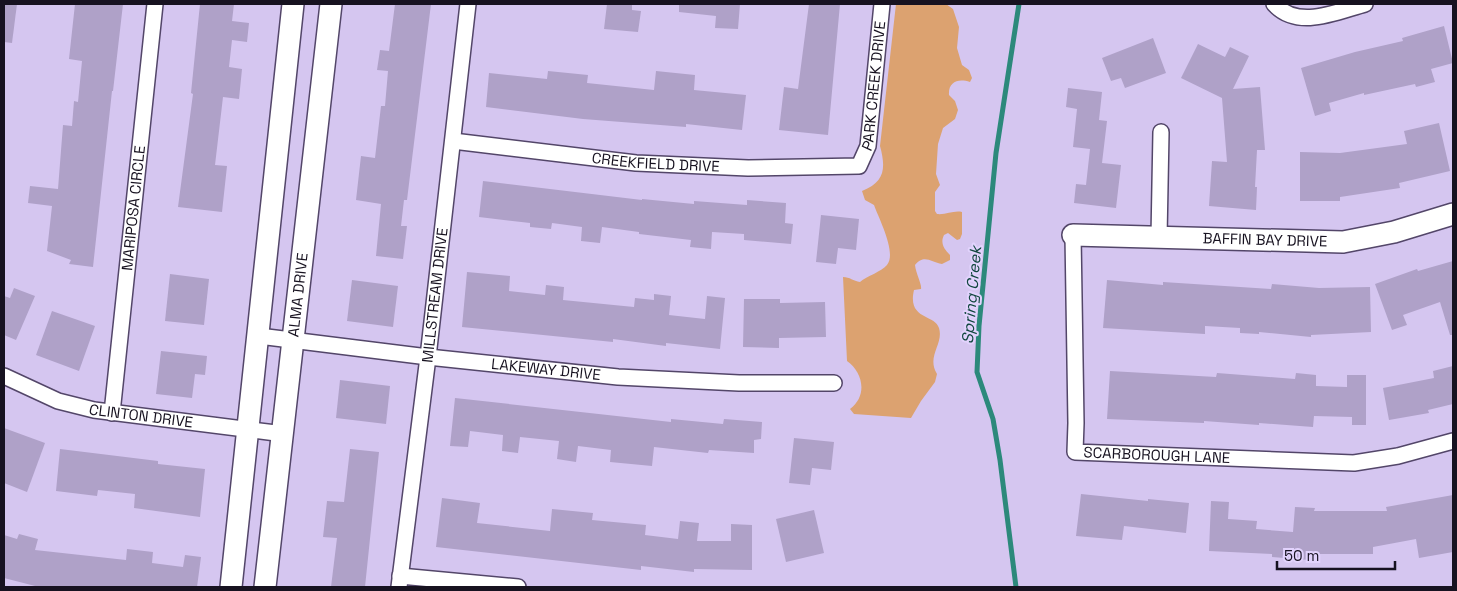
<svg xmlns="http://www.w3.org/2000/svg" width="1457" height="591" viewBox="0 0 1457 591" font-family="'Space Grotesk',sans-serif">
<style>
.green{fill:#dca270}
.lines{fill:none;stroke-linecap:round;stroke-linejoin:round}
.stream{stroke:#2c897b;stroke-width:5}
.building{fill:#afa1c8}
.street-casing{stroke:#534669;stroke-width:18}
.secondary-casing{stroke:#534669;stroke-width:24}
.street{stroke:#fff;stroke-width:15}
.secondary{stroke:#fff;stroke-width:21}
.labels{text-anchor:middle;stroke-width:4;stroke-linejoin:round;paint-order:stroke}
.street-label{font-size:15px;fill:#171220;stroke:#e2d3fd}
.water-label{font-size:16px;font-style:italic;fill:#11463e;stroke:#e2d3fd}
</style>
<rect width="100%" height="100%" fill="#d5c6f0"/>
<path class="green" d="M896,4H946L953,9L959,27L957,48L962,65L969,70L972,78L970,82C958,78 948,82 949,95L955,101L958,110L955,119L943,128L938,144L936,174L940,185L935,192V211L937,214C946,215 954,210 962,212V234L960,239L957,240L948,233L944,235C940,243 944,249 950,255V260L942,264C931,262 924,254 915,265C916,274 922,284 921,289L914,290C907,320 935,314 939,328C944,344 926,356 937,374L935,382L921,401L911,418L854,414L850,409C868,396 863,372 847,361L843,277C850,277 853,281 860,282C867,276 881,272 887,265C897,253 879,219 874,205L865,200L862,191C885,182 886,168 880,146Z"/>
<g class="lines">
<polyline class="stream" points="1016,587 1000,460 993,419 977,372 979,326 996,153 1019,4"/>
</g>
<g class="building">
<polygon points="4,4 17,4 12,43 4,42"/>
<polygon points="75,4 123,4 113,91 112,91 93,267 69,264 71,260 47,251 52,206 28,203 30,186 58,189 63,125 72,126 74,101 78,102 82,61 69,59"/>
<polygon points="200,4 234,4 232,21 249,23 247,42 232,40 229,67 242,69 239,99 223,97 215,165 227,166 222,212 178,207 193,94 191,93"/>
<polygon points="395,4 431,4 407,200 404,200 401,226 407,226 403,259 376,256 381,204 356,200 361,156 375,158 381,106 385,106 388,71 377,70 380,50 389,51"/>
<polygon points="607,4 632,4 632,10 641,11 638,32 604,29"/>
<polygon points="679,4 740,4 738,29 715,28 716,16 679,12"/>
<polygon points="809,4 840,4 828,135 779,130 784,87 798,89"/>
<polygon points="1444,26 1453,63 1431,69 1435,82 1416,87 1415,84 1364,95 1364,93 1329,103 1331,111 1315,116 1301,68 1355,52 1403,41 1402,38"/>
<polygon points="1153,38 1166,73 1125,88 1121,78 1111,81 1102,58"/>
<polygon points="1198,44 1225,57 1230,47 1249,56 1233,89 1260,87 1265,150 1257,150 1255,187 1257,187 1256,210 1209,206 1212,161 1227,162 1222,98 1181,78"/>
<polygon points="548,71 588,75 587,83 654,90 656,71 695,75 694,90 746,95 742,130 686,124 686,127 583,119 486,107 489,73 547,79"/>
<polygon points="1068,88 1102,92 1099,120 1107,121 1102,163 1121,165 1116,208 1074,203 1076,184 1086,185 1090,149 1073,147 1077,109 1066,107"/>
<polygon points="1439,123 1450,171 1399,183 1400,188 1340,197 1340,201 1300,201 1300,152 1340,153 1407,144 1404,131"/>
<polygon points="483,181 642,200 642,199 694,204 694,201 747,205 747,200 786,203 785,223 793,224 791,244 744,240 744,234 712,232 711,249 690,247 691,240 639,234 639,232 602,227 600,243 581,241 582,227 552,223 551,229 530,227 530,223 479,217"/>
<polygon points="821,215 859,219 856,250 838,248 836,264 816,262"/>
<polygon points="1453,261 1453,335 1450,335 1440,302 1403,315 1407,325 1392,330 1375,284 1417,269 1418,271"/>
<polygon points="467,272 510,276 509,291 545,295 546,285 564,287 563,300 634,307 635,298 654,300 654,294 671,296 669,315 705,319 707,296 725,298 720,349 666,343 666,346 613,339 613,342 462,327"/>
<polygon points="170,274 209,279 204,325 165,321"/>
<polygon points="352,280 398,286 393,327 347,321"/>
<polygon points="1107,280 1163,285 1163,282 1271,289 1272,284 1319,288 1370,287 1371,332 1311,335 1311,337 1259,332 1259,334 1240,333 1240,328 1205,326 1205,334 1103,328"/>
<polygon points="14,288 35,296 16,340 4,335 4,296 10,298"/>
<polygon points="744,299 780,299 780,303 825,302 826,337 779,338 779,348 743,347"/>
<polygon points="52,311 95,326 79,371 36,355"/>
<polygon points="161,351 207,356 205,375 195,374 192,398 156,394"/>
<polygon points="1453,366 1453,404 1428,410 1429,413 1389,420 1383,388 1434,378 1433,371"/>
<polygon points="1110,371 1216,377 1217,373 1295,379 1296,373 1316,375 1316,386 1347,387 1347,375 1366,375 1366,425 1352,425 1352,417 1314,416 1313,427 1259,423 1259,425 1204,421 1204,423 1107,419"/>
<polygon points="340,380 390,386 386,424 336,418"/>
<polygon points="455,398 671,422 671,419 723,424 724,419 762,422 761,439 754,440 754,453 709,450 708,453 654,447 652,466 610,462 611,450 578,446 576,462 557,459 559,441 520,437 518,453 502,451 503,435 470,431 468,447 450,446"/>
<polygon points="4,428 45,443 27,492 4,483"/>
<polygon points="794,438 834,442 831,470 812,468 810,485 789,483"/>
<polygon points="60,449 158,461 158,464 205,469 200,517 134,508 135,494 98,490 97,496 56,491"/>
<polygon points="350,449 379,452 365,587 331,587 337,538 323,537 327,501 344,502"/>
<polygon points="1081,494 1148,501 1148,499 1189,503 1186,533 1124,526 1122,540 1076,536"/>
<polygon points="1453,495 1453,552 1419,558 1416,539 1373,547 1373,554 1311,554 1310,560 1272,557 1272,554 1209,551 1211,501 1229,502 1228,519 1257,521 1256,529 1293,532 1295,507 1315,508 1314,511 1387,511 1386,507"/>
<polygon points="442,498 480,503 477,523 550,531 552,509 593,513 592,520 646,525 645,535 678,539 680,521 699,523 697,541 731,541 731,524 752,525 752,570 694,569 694,572 641,566 641,570 436,547"/>
<polygon points="814,510 824,553 786,562 776,519"/>
<polygon points="19,534 38,539 35,550 126,560 127,549 153,552 152,563 183,567 185,555 201,557 197,587 39,587 4,578 4,535 17,539"/>
</g>
<g class="lines">
<defs>
<g id="street">
<path d="M1274,4C1298,30 1336,12 1365,4"/>
<path id="s1" d="M453,141L636,163L748,168L859,166L868,146L882,4"/>
<path id="s2" d="M1073,235L1076,423L1075,452L1354,463L1398,456L1453,441"/>
<polyline points="1159,237 1161,132"/>
<path id="s3" d="M259,336L428,357L618,377L739,383H834"/>
<path id="s4" d="M4,376L58,401L94,410L284,434"/>
<path id="s5" d="M112,413L155,4"/>
<polyline points="400,576 518,587"/>
<path id="s6" d="M399,587L428,357L468,4"/>
</g>
<g id="secondary">
<path id="s7" d="M1073,235L1343,242L1394,232L1453,214"/>
<polyline points="231,587 293,4"/>
<path id="s8" d="M265,587L331,4"/>
</g>
</defs>
<use href="#street" class="street-casing"/>
<use href="#secondary" class="secondary-casing"/>
<use href="#street" class="street"/>
<use href="#secondary" class="secondary"/>
</g>
<g class="labels">
<g class="street-label">
<text dy="5" stroke="none"><textPath href="#s1" startOffset="490">PARK CREEK DRIVE</textPath></text>
<text dy="5" stroke="none"><textPath href="#s1" startOffset="204">CREEKFIELD DRIVE</textPath></text>
<text dy="5" stroke="none"><textPath href="#s5" startOffset="206">MARIPOSA CIRCLE</textPath></text>
<text dy="5" stroke="none"><textPath href="#s7" startOffset="192">BAFFIN BAY DRIVE</textPath></text>
<text dy="5" stroke="none"><textPath href="#s8" startOffset="294">ALMA DRIVE</textPath></text>
<text dy="5" stroke="none"><textPath href="#s6" startOffset="294">MILLSTREAM DRIVE</textPath></text>
<text dy="5" stroke="none"><textPath href="#s3" startOffset="289">LAKEWAY DRIVE</textPath></text>
<text dy="5" stroke="none"><textPath href="#s4" startOffset="144">CLINTON DRIVE</textPath></text>
<text dy="5" stroke="none"><textPath href="#s2" startOffset="299">SCARBOROUGH LANE</textPath></text>
</g>
<g class="water-label">
<text transform="translate(971 295) rotate(-85)" y="6">Spring Creek</text>
</g>
</g>
<rect width="1457" height="591" fill="none" stroke="#171220" stroke-width="10"/>
<path d="M1277 561v8h118v-8" fill="none" stroke="#171220" stroke-width="2.5"/>
<text x="1284" y="561" font-size="15" fill="#171220" stroke="#e2d3fd" stroke-width="4" paint-order="stroke">50 m</text>
</svg>
